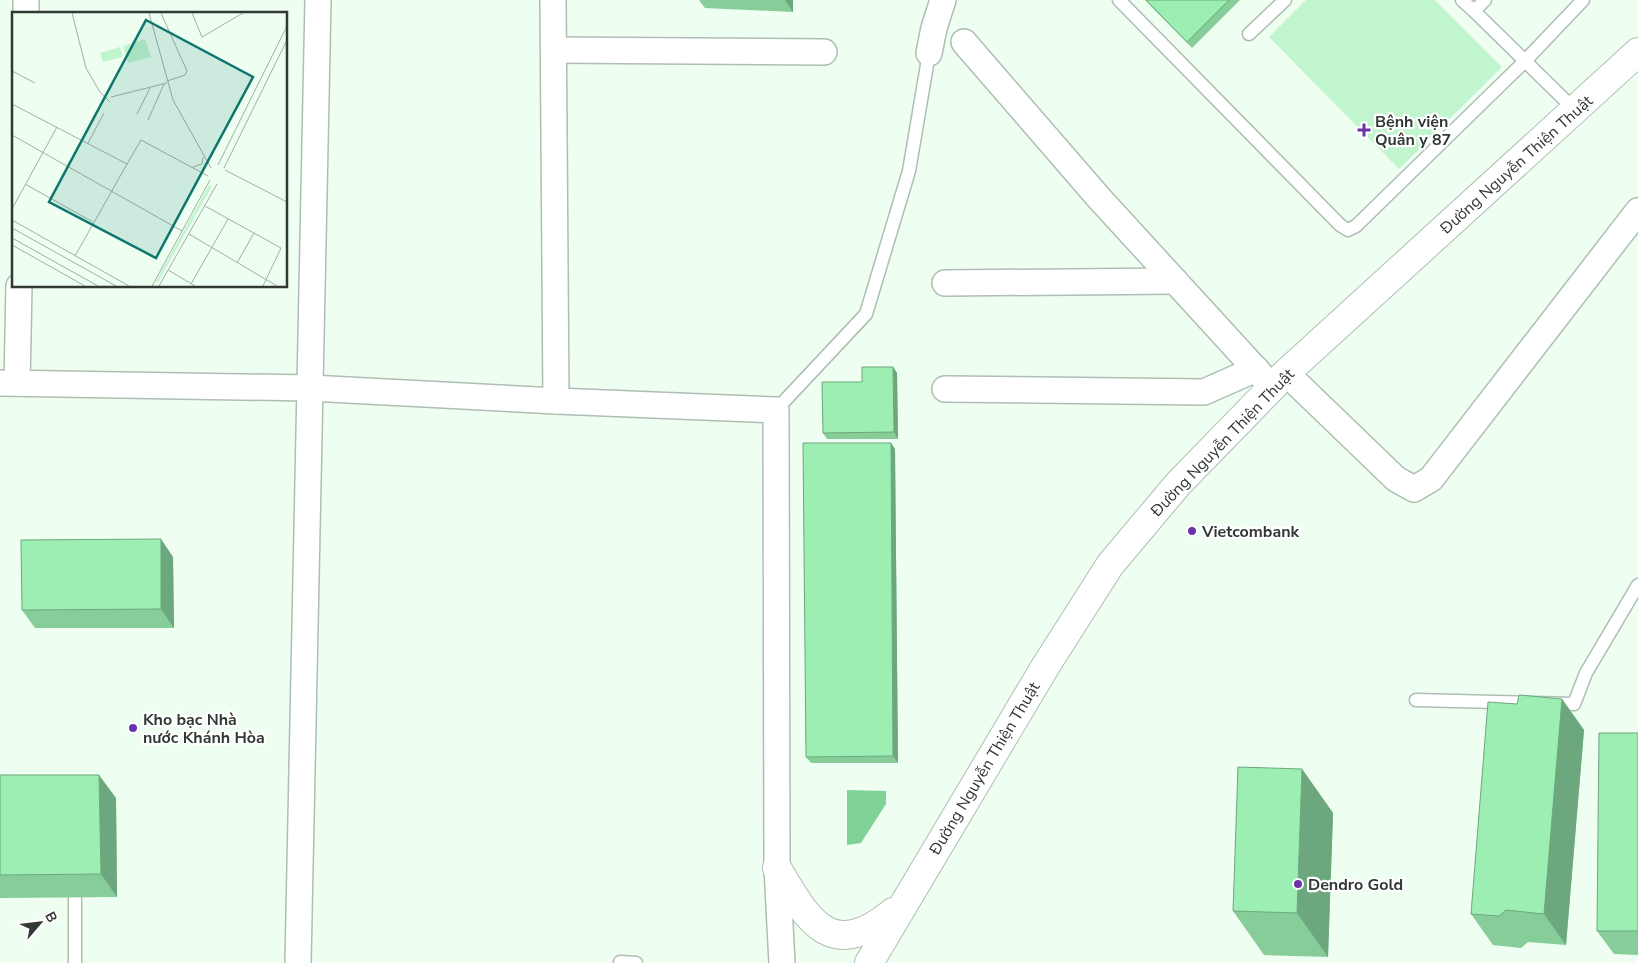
<svg xmlns="http://www.w3.org/2000/svg" width="1638" height="963" viewBox="0 0 1638 963" font-family="'Nunito Sans',sans-serif">
<style>
.green{fill:#c1f5ce}
.water{fill:#81d298}
.lines{fill:none;stroke-linecap:round;stroke-linejoin:round}
.service-casing{stroke:#afbeb3;stroke-width:15}
.minor-casing{stroke:#afbeb3;stroke-width:28}
.tertiary-casing{stroke:#afbeb3;stroke-width:30}
.service{stroke:#fff;stroke-width:12}
.minor{stroke:#fff;stroke-width:25}
.tertiary{stroke:#fff;stroke-width:28}
.wall{fill:#86cd9a}
.shaded-wall{fill:#6da77d}
.building{fill:#9ceeb3;stroke:#6da77d}
.poi-dot{fill:#6c32a8;stroke:#fff;stroke-width:2}
.labels{text-anchor:middle;stroke-width:4.5;stroke-linejoin:round;paint-order:stroke}
.poi-label{font-size:16px;font-weight:bold;fill:#323833;stroke:#fff;text-anchor:start}
.street-label{font-size:16px;fill:#323833;stroke:#fff}
.inset-road{fill:none;stroke:#a3afa5;stroke-width:1}
.view{fill:#0f766e;fill-opacity:0.15;stroke:#0f766e;stroke-width:2.5}
.inset-edge{fill:none;stroke:#323833;stroke-width:2.5}
</style>
<rect width="100%" height="100%" fill="#eefef1"/>
<polygon class="green" points="1306,0 1435,0 1502,67 1399,169 1269,37"/>
<polygon class="water" points="847,790 886,791 886,804 861,843 847,845"/>
<g class="lines">
<defs>
<g id="service">
<polyline points="1119,0 1340,225 1348,230 1356,226 1524,62 1583,0"/>
<polyline points="1462,0 1474,11"/>
<polyline points="1485,0 1474,11 1575,110"/>
<polyline points="1249,34 1285,0"/>
<polyline points="776,410 866,314 909,171 929,53"/>
<polyline points="1416,700 1574,704 1586,673 1638,585"/>
<polyline points="620,962 636,963"/>
<polyline points="75,963 75,897"/>
</g>
<g id="minor">
<polyline points="26,14 26,0"/>
<polyline points="964,42 1099,198 1272,387"/>
<polyline points="554,50 824,52"/>
<polyline points="929,53 934,28 943,0"/>
<polyline points="945,283 1175,281"/>
<polyline points="1286,373 1396,479 1414,489 1431,479 1638,211"/>
<polyline points="0,383 310,388 556,401 553,0"/>
<polyline points="17,383 19,286"/>
<polyline points="945,389 1204,392 1256,369"/>
<polyline points="556,401 776,410 777,868 782,963"/>
<polyline points="298,963 318,0"/>
</g>
<g id="tertiary">
<path d="M777,868C808,921 831,963 893,912"/>
<polyline points="869,963 1045,667 1110,565 1178,484 1286,373 1638,52"/>
</g>
</defs>
<use href="#service" class="service-casing"/>
<use href="#minor" class="minor-casing"/>
<use href="#tertiary" class="tertiary-casing"/>
<use href="#service" class="service"/>
<use href="#minor" class="minor"/>
<use href="#tertiary" class="tertiary"/>
</g>
<g class="wall">
<polygon points="699,0 793,0 793,12 705,8"/>
<polygon points="1145,0 1240,0 1192,48"/>
<polygon points="893,367 897,373 898,439 827,439 823,433 862,382"/>
<polygon points="891,443 895,449 898,763 811,763 806,757"/>
<polygon points="173,557 174,628 35,628 22,610"/>
<polygon points="1562,699 1584,730 1566,945 1528,942 1521,948 1493,945 1471,914 1517,704"/>
<polygon points="1638,733 1638,955 1614,954 1597,931"/>
<polygon points="1302,769 1333,813 1328,957 1264,955 1233,911"/>
<polygon points="0,775 116,798 117,897 0,898"/>
</g>
<g class="shaded-wall">
<polygon points="785,0 793,0 793,12"/>
<polygon points="893,367 897,373 898,439 894,432"/>
<polygon points="891,443 895,449 898,763 893,756"/>
<polygon points="161,539 173,557 174,628 161,609"/>
<polygon points="1562,699 1584,730 1566,945 1544,914"/>
<polygon points="1302,769 1333,813 1328,957 1297,913"/>
<polygon points="99,775 116,798 117,897 101,874"/>
</g>
<g class="building">
<polygon points="1146,0 1229,0 1187,42"/>
<polygon points="862,367 893,367 894,432 823,433 822,382 862,382"/>
<polygon points="803,443 891,443 893,756 806,757"/>
<polygon points="161,539 161,609 22,610 21,540"/>
<polygon points="1519,695 1562,699 1544,914 1506,910 1499,916 1471,914 1488,702 1517,704"/>
<polygon points="1599,733 1638,733 1638,931 1597,931"/>
<polygon points="1238,767 1302,769 1297,913 1233,911"/>
<polygon points="0,775 99,775 101,874 0,875"/>
</g>
<g class="poi-dot">
<path d="M1361.5 122.5h5v5h5v5h-5v5h-5v-5h-5v-5h5z"/>
<circle cx="1192" cy="531" r="5"/>
<circle cx="133" cy="728" r="5"/>
<circle cx="1298" cy="884" r="5"/>
</g>
<g class="labels">
<g class="poi-label">
<text x="1375" y="127">Bệnh viện<tspan x="1375" dy="18">Quân y 87</tspan></text>
<text x="1202" y="537">Vietcombank</text>
<text x="143" y="725">Kho bạc Nhà<tspan x="143" dy="18">nước Khánh Hòa</tspan></text>
<text x="1308" y="890">Dendro Gold</text>
</g>
<g class="street-label">
<text transform="translate(1516 164) rotate(-42)" y="6">Đường Nguyễn Thiện Thuật</text>
<text transform="translate(1222 442) rotate(-46)" y="6">Đường Nguyễn Thiện Thuật</text>
<text transform="translate(984 768) rotate(-59)" y="6">Đường Nguyễn Thiện Thuật</text>
</g>
</g>
<g transform="translate(12 12)">
<rect width="275" height="275" fill="#eefef1"/>
<path d="M133,27L139,45L116,51L111,34ZM108,35L111,45L91,50L88,41ZM197,173L200,174L146,270L144,269Z" fill="#c1f5ce"/>
<path class="inset-road" d="M60,1L74,56L88,80L98,90M137,1L161,88L199,156M149,1L175,59L173,63L155,69M180,1L190,25L231,1M0,59L23,71M99,85L155,71M0,92L115,152L63,244M125,102L138,76M136,108L152,72M0,123L170,219M76,131L92,101M115,152L129,128L196,164M206,153L275,14M181,155L190,152L191,145M212,156L275,28M213,158L275,190M13,172L81,210M193,194L269,236L251,274M0,197L45,115M0,208L117,274M0,216L104,274M177,222L265,274M0,226L86,274M0,233L73,274M225,251L242,221M156,258L183,274M179,272L216,207M140,274L198,168M147,274L205,172"/>
<path class="view" d="M134,8L241,65L144,246L37,190Z"/>
<rect width="275" height="275" class="inset-edge"/>
</g>
<g transform="translate(40 923) rotate(62)" stroke="#ffffff" stroke-width="4" paint-order="stroke">
<path d="M0-4L9 19L0 12L-9 19Z" fill="#323833"/>
<text y="-8" font-size="14" font-weight="bold" text-anchor="middle" fill="#323833">B</text>
</g>
</svg>
